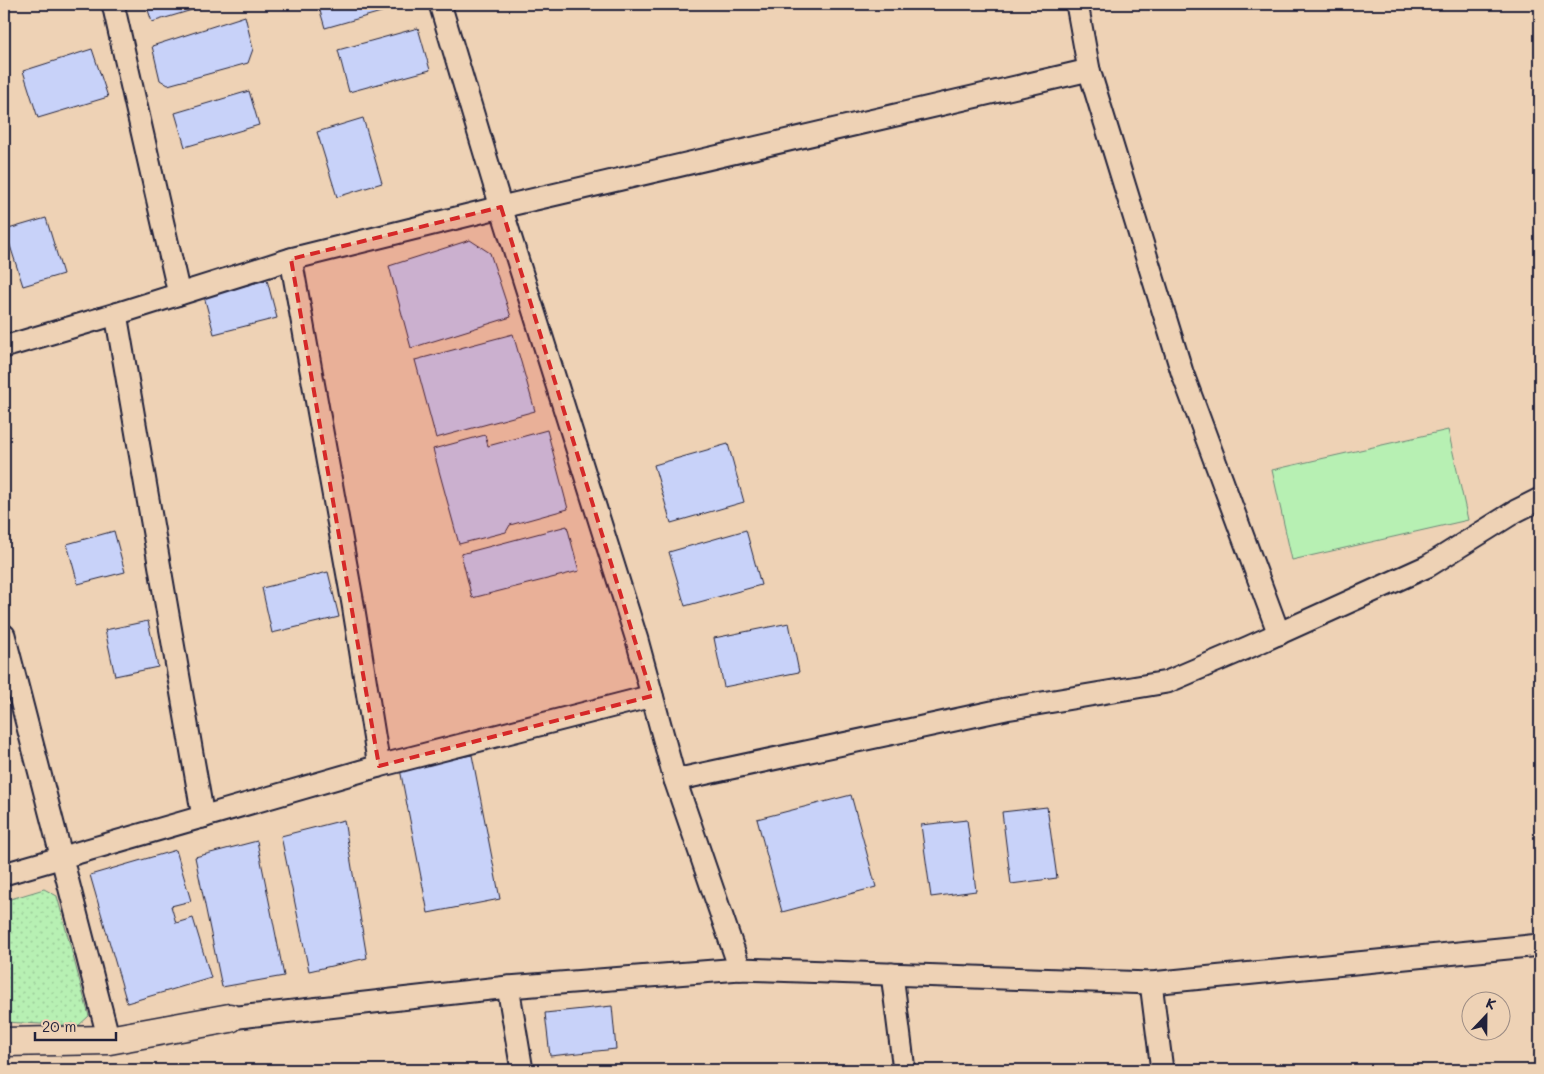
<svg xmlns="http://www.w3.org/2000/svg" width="1544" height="1074" viewBox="0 0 1544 1074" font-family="Mali,sans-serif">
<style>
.park{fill:url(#park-dots);stroke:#6c8977}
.pitch{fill:#b7f0b3;stroke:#6c8977}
.building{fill:#c8d2f9;stroke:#22223b}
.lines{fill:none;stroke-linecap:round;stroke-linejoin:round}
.street-casing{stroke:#22223b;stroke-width:25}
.secondary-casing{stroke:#22223b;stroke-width:31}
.street{stroke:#eed2b5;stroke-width:21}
.secondary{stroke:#eed2b5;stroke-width:28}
.marked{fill:#d62828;fill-opacity:0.2;stroke:#d62828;stroke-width:4;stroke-dasharray:10 6;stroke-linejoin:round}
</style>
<defs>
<pattern id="park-dots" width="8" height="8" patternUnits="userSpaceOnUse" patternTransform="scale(1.25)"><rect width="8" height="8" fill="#b7f0b3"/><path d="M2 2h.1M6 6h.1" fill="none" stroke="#9dce9b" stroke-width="1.8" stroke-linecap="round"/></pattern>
</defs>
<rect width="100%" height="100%" fill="#eed2b5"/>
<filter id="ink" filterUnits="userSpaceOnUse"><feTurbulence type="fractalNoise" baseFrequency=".02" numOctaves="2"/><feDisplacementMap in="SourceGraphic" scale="10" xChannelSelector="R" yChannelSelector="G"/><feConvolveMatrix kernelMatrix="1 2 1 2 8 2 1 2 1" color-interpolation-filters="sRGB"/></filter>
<g filter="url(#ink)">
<polygon class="park" points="44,889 57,896 89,1016 78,1026 4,1022 4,901"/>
<polygon class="pitch" points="1448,430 1468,520 1292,560 1272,470"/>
<g class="building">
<polygon points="146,4 212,4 152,22"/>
<polygon points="318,4 402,4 402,6 325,28"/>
<polygon points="245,16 253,49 248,63 168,85 160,80 152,46"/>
<polygon points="418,28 430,70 349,92 338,50"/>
<polygon points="92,49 108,97 38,118 23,71"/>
<polygon points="249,91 259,125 185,147 175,113"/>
<polygon points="363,118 382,183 337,197 317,132"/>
<polygon points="46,218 63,274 23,286 5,230"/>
<polygon points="470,240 490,253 511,317 411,348 389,266"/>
<polygon points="267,280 277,318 214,334 204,296"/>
<polygon points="513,334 535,411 436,438 415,360"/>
<polygon points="547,430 568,509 510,525 506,532 459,544 433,449 485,435 488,446"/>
<polygon points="728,444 744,502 671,523 654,465"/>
<polygon points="567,526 579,571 472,598 461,554"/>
<polygon points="746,530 761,585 685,606 669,552"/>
<polygon points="114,531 125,572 78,584 67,544"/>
<polygon points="328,572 339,617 272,633 262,588"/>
<polygon points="148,621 158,667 115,676 105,630"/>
<polygon points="789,623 799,672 724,687 714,638"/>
<polygon points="472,755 500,899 428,913 400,769"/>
<polygon points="851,795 876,887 782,912 757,819"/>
<polygon points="1047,807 1057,878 1011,884 1002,812"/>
<polygon points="344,820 367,958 309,971 281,836"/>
<polygon points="967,820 976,891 931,897 921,825"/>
<polygon points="257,841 284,976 222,987 195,857"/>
<polygon points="176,850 191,901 171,906 176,923 193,918 211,978 127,1003 90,875"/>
<polygon points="612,1006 616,1049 550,1056 545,1013"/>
</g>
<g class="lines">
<defs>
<g id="street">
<polyline points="113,4 179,294"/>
<polyline points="440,4 501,207 637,640 675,780 740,969"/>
<polyline points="1077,4 1089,70 1182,372 1279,634"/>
<polyline points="291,259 353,604 379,766"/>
<polyline points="116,314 203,817"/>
<polyline points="4,347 116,314 291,259 501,207 1089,70"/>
<polyline points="4,635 109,1040"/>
<polyline points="675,780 1006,709 1167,682 1249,647 1428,566 1516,511 1540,499"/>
<polyline points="4,874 379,766 652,696"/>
<polyline points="892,974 904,1070"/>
<polyline points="1151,983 1162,1070"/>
<polyline points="508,987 522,1070"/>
<polyline points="230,1018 508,987 740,969 1151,983 1540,945"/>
</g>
<polyline id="secondary" points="4,1042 109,1040 230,1018"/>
</defs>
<use href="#street" class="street-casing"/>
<use href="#secondary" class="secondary-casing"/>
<use href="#street" class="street"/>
<use href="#secondary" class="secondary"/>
</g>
</g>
<path class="marked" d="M501,207L652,696L379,766L291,259Z"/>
<rect width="1544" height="1074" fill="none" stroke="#eed2b5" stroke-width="20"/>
<rect x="10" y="10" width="1524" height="1054" fill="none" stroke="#22223b" stroke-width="2" filter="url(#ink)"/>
<g transform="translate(1486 1016) rotate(22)"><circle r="24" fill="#eed2b5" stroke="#9c8c84"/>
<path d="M0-4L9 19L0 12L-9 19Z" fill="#22223b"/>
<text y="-8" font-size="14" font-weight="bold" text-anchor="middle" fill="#22223b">K</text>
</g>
<path d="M35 1032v8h81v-8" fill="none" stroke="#22223b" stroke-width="2.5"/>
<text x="42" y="1032" font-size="15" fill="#22223b" stroke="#eed2b5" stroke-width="4" paint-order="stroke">20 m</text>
</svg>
